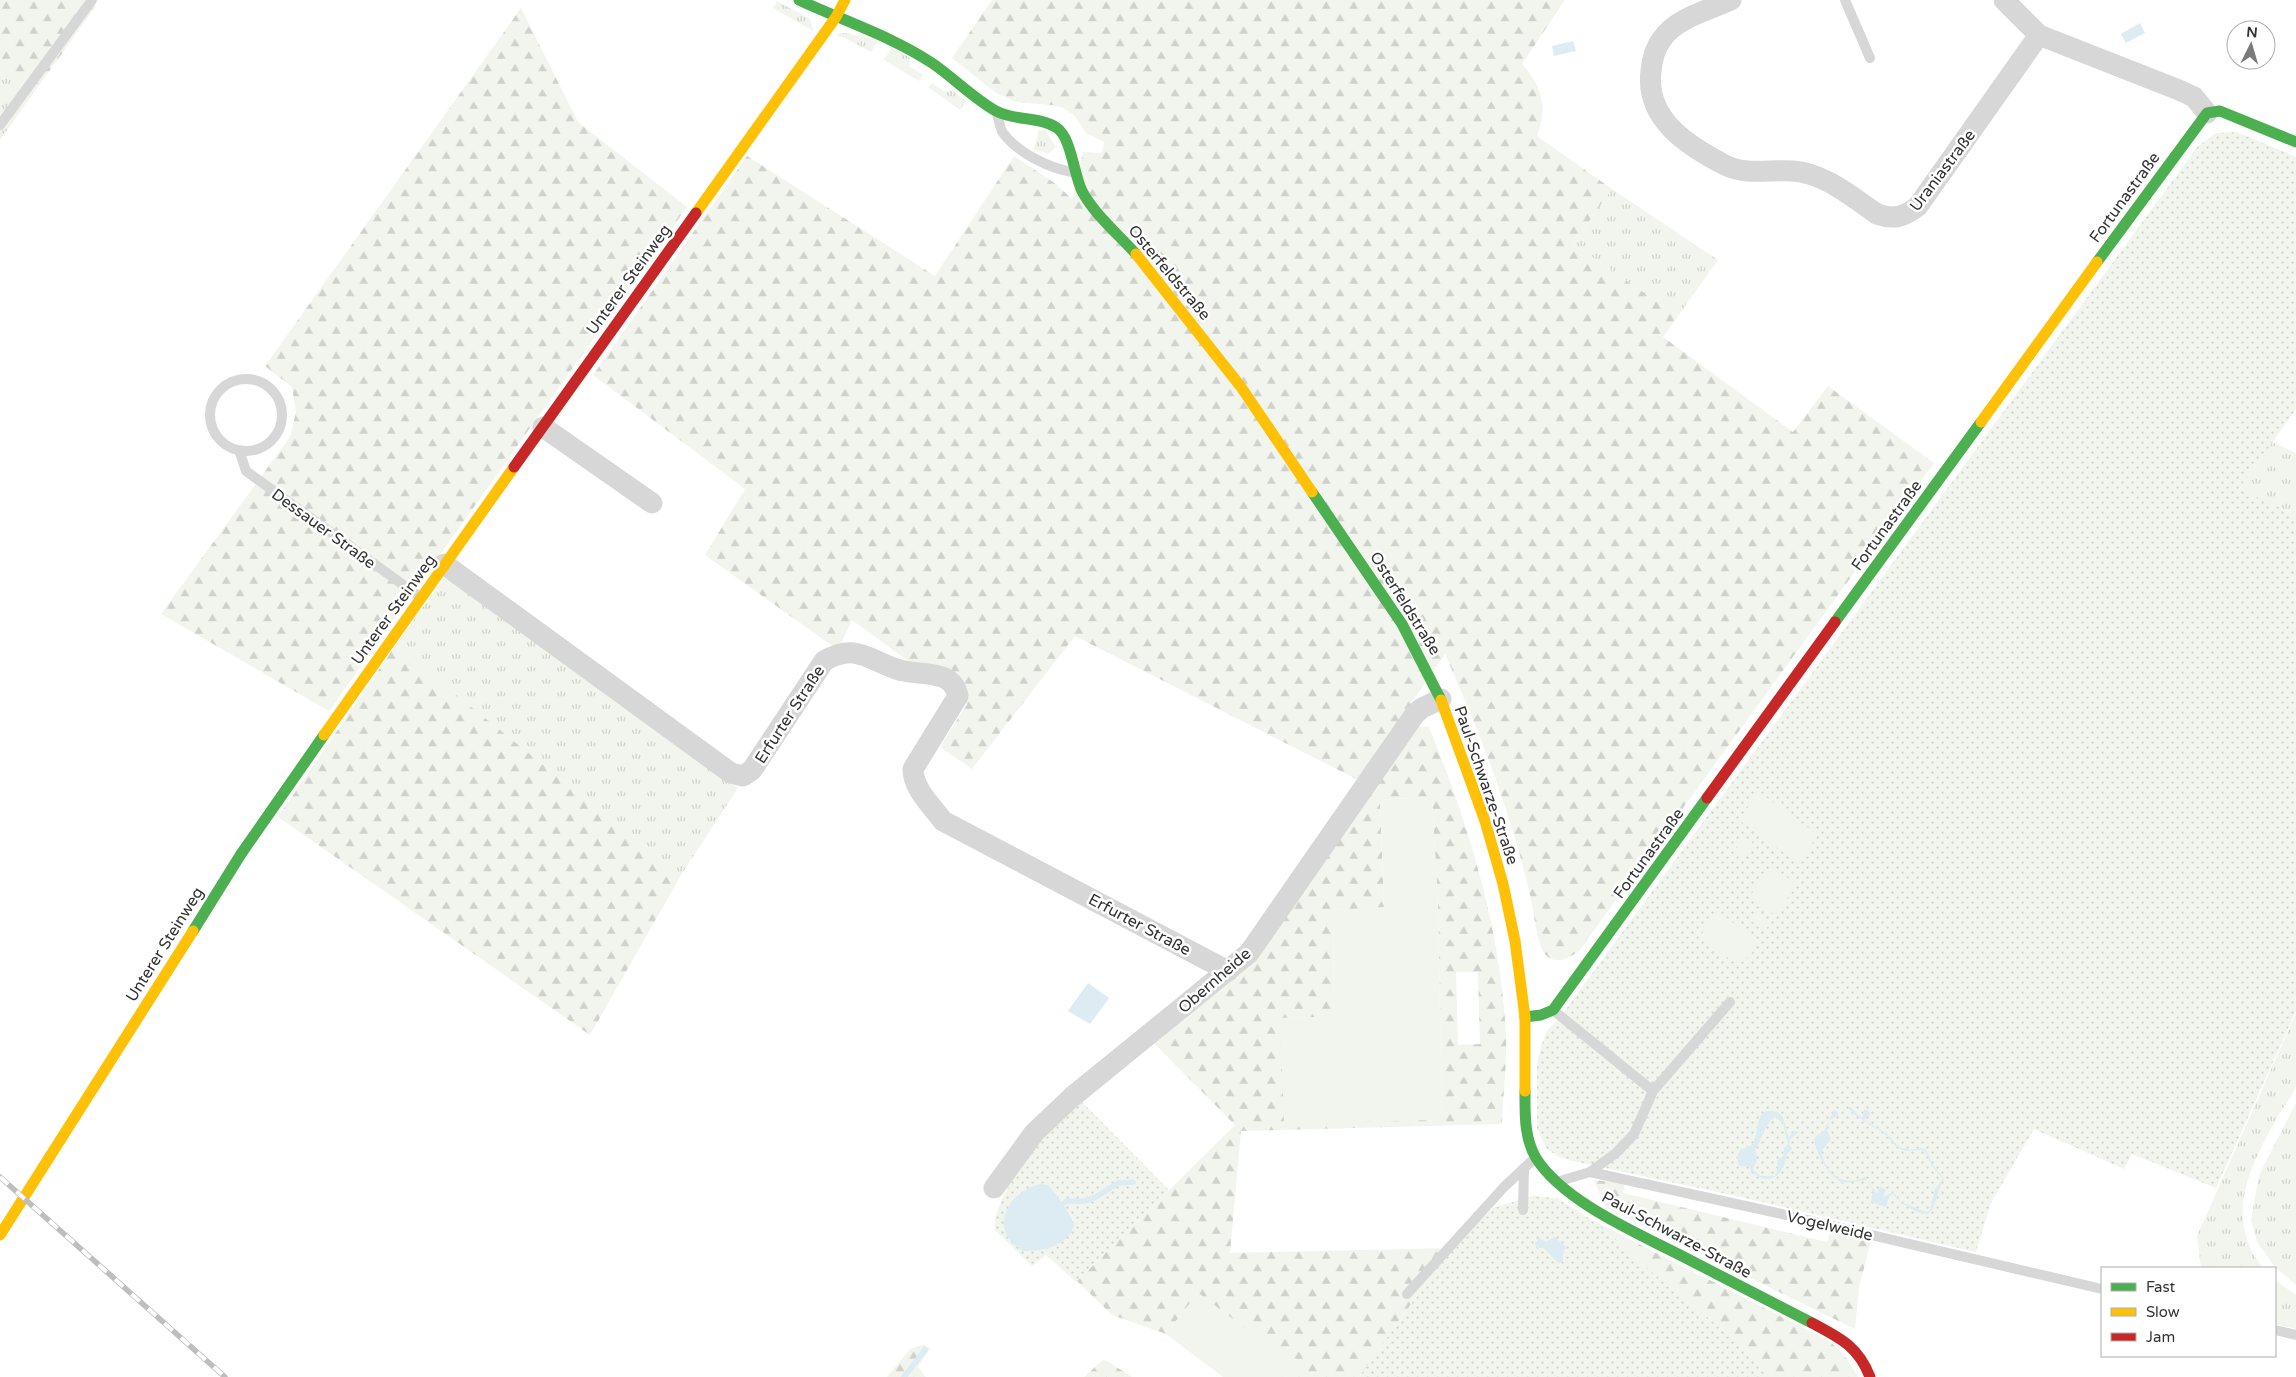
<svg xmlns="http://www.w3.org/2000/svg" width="2296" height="1377" viewBox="0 0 2296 1377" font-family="'Varela Round',sans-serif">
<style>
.grass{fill:url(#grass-tufts)}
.forest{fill:url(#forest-firs);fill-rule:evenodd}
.park{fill:url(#park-dots)}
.pitch{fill:#f1f5ed}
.water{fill:#ddebf3;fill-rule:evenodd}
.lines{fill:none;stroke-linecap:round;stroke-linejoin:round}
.stream{stroke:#ddebf3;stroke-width:5.5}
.lane{stroke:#d7d7d7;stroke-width:10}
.street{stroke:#d7d7d7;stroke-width:21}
.fast{stroke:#4caf50;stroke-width:11}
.slow{stroke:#ffc107;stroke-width:11}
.jam{stroke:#c62828;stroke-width:11}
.rail-casing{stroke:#bebebe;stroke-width:5.5}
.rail{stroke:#fff;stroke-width:4;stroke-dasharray:11;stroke-linecap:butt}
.labels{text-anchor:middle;stroke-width:5;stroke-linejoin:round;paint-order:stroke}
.street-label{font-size:16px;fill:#333;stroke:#fff}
</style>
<defs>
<pattern id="grass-tufts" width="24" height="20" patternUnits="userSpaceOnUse" patternTransform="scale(1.25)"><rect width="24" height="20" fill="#f1f5ed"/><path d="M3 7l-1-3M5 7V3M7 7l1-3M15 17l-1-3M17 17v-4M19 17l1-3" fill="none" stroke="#cfd2cc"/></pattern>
<pattern id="forest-firs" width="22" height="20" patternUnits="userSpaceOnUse" patternTransform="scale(1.25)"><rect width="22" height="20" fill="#f1f5ed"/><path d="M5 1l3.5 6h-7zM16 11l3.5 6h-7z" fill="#cfd2cc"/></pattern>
<pattern id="park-dots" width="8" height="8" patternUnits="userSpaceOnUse" patternTransform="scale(1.25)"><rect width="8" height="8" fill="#f1f5ed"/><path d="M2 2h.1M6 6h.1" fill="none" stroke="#cfd2cc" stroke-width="1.8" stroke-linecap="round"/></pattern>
</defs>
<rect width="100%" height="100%" fill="#fff"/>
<g class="grass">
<polygon points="777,1 810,19 813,31 773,8"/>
<polygon points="839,33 846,33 878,40 871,52 843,37 838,37"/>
<polygon points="892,47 910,58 909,66 923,75 919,81 884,60"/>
<polygon points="0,74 35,91 0,140"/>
<polygon points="932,83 945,92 952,90 966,101 960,110 928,87"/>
<polygon points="1039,130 1046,131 1056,147 1049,154 1034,149"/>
<polygon points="1612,189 1718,260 1678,316 1573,244"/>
<polygon points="2272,442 2296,453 2296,515 2239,490"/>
<polygon points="445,577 738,788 681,875 395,646"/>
<path d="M2296,1013C2296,1028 2296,1075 2296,1086C2293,1096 2283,1107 2278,1116C2250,1166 2223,1217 2263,1268H2201L2197,1236Z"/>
<polygon points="2296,1103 2296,1285 2274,1266 2257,1242 2251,1220 2259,1175"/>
<polygon points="2275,1280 2296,1295 2296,1329 2275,1324"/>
</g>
<g class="forest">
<polygon points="0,0 88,0 96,6 35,91 0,74"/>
<path d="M992,0H1565L1522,64C1542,85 1548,109 1537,136L1612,189L1573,244L1678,316L1663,337L1793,432L1828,386L1934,463L1579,951C1570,958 1555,966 1545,954C1538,947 1533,908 1530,895C1511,812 1480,733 1445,654L1358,780L1075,636L972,769L940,747L967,704L852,620L838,650L705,555L745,489L593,375L747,156L935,276L1014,156L1056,184L1072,199L1083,152L1102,153L1104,142L1086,133L1074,115L1063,108L1052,105L1016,102L996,93L952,58Z"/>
<polygon points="521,8 578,122 687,207 329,711 161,614 290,437 296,412 292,387 265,366"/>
<polygon points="395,646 681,875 590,1035 278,817"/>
<path d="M1415,727H1429C1469,826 1501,929 1506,1036C1507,1065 1503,1095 1502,1124L1241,1131L1230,1253L1451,1248L1359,1377H1285L1294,1365L1198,1293L1166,1334L1112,1315L1077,1281L1235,1125L1153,1042L1257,959ZM1432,797L1438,907L1442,1120L1280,1018L1334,1017L1333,910L1384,908L1380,800ZM1456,972H1478L1480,1044L1458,1045Z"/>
<polygon points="1594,1180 1625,1183 1623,1193 1827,1242 1830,1231 1871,1241 1859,1287 1855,1329 1605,1207"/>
<polygon points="1592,1220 1831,1342 1847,1359 1858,1377 1767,1377 1745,1347 1668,1286"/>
<polygon points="922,1345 930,1348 918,1367 926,1377 887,1377 910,1349"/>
<polygon points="1104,1359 1132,1377 1084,1377"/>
</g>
<g class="park">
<polygon points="2237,132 2296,157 2296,409 2239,489 2296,515 2296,1011 2216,1188 2132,1154 2124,1169 2034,1129 1991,1203 1976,1252 1736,1196 1573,1161 1559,1157 1547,1149 1537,1129 1537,1065 1541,1046 1547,1031 1561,1016 2198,146 2216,133"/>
<path d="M1080,1100L1169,1190L1076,1282L1046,1255L1032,1266L995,1230C991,1208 1026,1155 1041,1138C1053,1125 1067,1113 1080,1100Z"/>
<polygon points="1532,1196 1557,1198 1592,1220 1668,1286 1745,1347 1767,1377 1359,1377 1451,1248 1493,1208"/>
</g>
<g class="pitch">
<polygon points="1759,792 1818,835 1798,863 1739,820"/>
<polygon points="1432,797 1438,907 1442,1120 1284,1123 1280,1018 1334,1017 1333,910 1384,907 1380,800"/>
<polygon points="1745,837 1754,844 1742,859 1733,853"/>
<polygon points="1772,866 1797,885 1775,915 1750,896"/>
<polygon points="1756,912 1771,922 1765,931 1750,920"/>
<polygon points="1714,913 1720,913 1754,938 1755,945 1751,950 1753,951 1748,959 1746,957 1742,962 1735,963 1701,938 1704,927 1702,925"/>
<polygon points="1198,1293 1294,1365 1285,1377 1223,1377 1166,1334"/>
</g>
<g class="water">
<polygon points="2140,23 2145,33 2126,43 2121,34"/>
<polygon points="1573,41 1576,51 1554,56 1552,46"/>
<polygon points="1088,983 1109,998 1090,1024 1068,1011"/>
<path d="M1850,1107L1862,1118L1864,1110H1868L1870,1114L1864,1120L1886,1133L1899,1147L1910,1150L1921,1148L1926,1150L1933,1165L1944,1179C1937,1190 1937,1206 1928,1214C1915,1214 1901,1203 1893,1194L1889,1196L1886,1207L1871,1202L1873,1191L1867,1180L1843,1183C1828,1175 1818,1156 1814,1141L1816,1136L1824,1131L1834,1110L1838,1112V1116L1829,1120L1827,1130L1831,1139L1821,1152C1826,1174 1843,1188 1865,1177L1876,1193H1878V1189L1881,1187L1886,1190L1883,1197L1893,1192L1901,1202L1926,1212L1930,1210L1935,1189L1943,1179L1932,1166L1925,1151C1917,1148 1910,1153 1902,1150C1893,1146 1891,1139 1884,1134C1872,1124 1858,1120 1848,1108Z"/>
<path d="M1766,1111C1789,1110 1782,1124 1789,1137L1794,1131L1799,1132L1790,1139L1789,1144L1792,1148C1791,1152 1786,1153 1786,1157C1784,1176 1767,1188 1750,1170V1167L1739,1166L1737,1157L1740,1150C1743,1148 1748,1148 1751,1145C1761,1135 1753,1119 1766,1111ZM1775,1117L1783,1123L1788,1144L1784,1148V1155L1777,1161L1778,1168L1775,1176H1761L1753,1170L1757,1160L1755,1149C1763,1140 1764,1123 1775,1117Z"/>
<path d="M1041,1184L1048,1185C1059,1198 1068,1209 1074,1225C1067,1247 1044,1251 1023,1251C1017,1247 1009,1241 1006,1234C997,1210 1020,1188 1041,1184Z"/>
<polygon points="1539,1238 1546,1242 1555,1237 1567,1248 1563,1251 1563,1262 1558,1263 1544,1248 1537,1248 1535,1244"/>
</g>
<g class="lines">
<g class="stream">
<polyline points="1057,1207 1067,1201 1084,1201 1094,1198 1118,1183 1133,1182"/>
<polyline points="904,1377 925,1350"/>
</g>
<g class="lane">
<polyline points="1845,0 1870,58"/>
<path d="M997,114C999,120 1000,129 1003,133C1018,153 1049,168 1072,172"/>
<polyline points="0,125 92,0"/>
<circle cx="246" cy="415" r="36"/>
<polyline points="239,450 246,471 420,597"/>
<polyline points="1553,1010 1653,1091"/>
<polyline points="1590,1172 1616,1153 1634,1134 1653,1091 1730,1002"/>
<polyline points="1560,1181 1590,1172 1773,1212 2102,1289"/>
<polyline points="1523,1210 1524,1168"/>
<polyline points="1407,1294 1504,1187 1535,1158"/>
<polyline points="2275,1330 2296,1335"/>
</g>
<g class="street">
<path d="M1731,0C1709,10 1676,18 1662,39C1655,48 1652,60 1651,71C1645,119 1688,146 1725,165C1747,176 1770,169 1793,171C1824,173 1852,197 1877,214C1894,220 1904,217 1918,206L2039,35"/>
<polyline points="2004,0 2039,35 2179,90 2194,97 2207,113"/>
<polyline points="543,427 652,503"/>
<path d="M444,564L731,773L743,776L752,770L824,661C856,643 867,659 896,669C919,677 952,667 958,696L913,769C913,789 932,806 943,821L1228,971"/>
<polyline points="994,1188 1034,1133 1072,1097 1249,953 1415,714 1422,708 1441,699"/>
</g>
<g class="fast">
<path d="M799,0C844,21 891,36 932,63C954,78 973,98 996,111C1014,121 1039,116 1057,128C1071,137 1074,175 1082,191C1094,214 1118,234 1136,254"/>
<polyline points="2097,262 2207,113 2220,111 2296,142"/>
<polyline points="1312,492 1402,624 1441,700"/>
<polyline points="1835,622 1981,422"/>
<polyline points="193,931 241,854 324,735"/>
<polyline points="1525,1017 1541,1015 1553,1010 1707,798"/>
<path d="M1525,1091C1525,1113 1524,1138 1536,1158C1563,1201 1635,1232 1680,1255C1724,1278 1768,1300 1812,1323"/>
</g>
<g class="slow">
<polyline points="696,213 836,17 845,0"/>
<polyline points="1136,254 1241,387 1312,492"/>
<polyline points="1981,422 2097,262"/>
<polyline points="1441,700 1485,821 1503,884 1515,941 1525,1017 1525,1091"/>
<polyline points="324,735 514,467"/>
<polyline points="0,1235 193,931"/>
</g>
<g class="jam">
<polyline points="514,467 696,213"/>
<polyline points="1707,798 1835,622"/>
<path d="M1812,1323C1840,1338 1858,1346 1870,1377"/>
</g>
<defs>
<polyline id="rail" points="0,1177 225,1377"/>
</defs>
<use href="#rail" class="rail-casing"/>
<use href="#rail" class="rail"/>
</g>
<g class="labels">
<g class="street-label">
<text transform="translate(1942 170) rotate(-53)" y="6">Uraniastraße</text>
<text transform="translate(2124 197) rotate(-54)" y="6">Fortunastraße</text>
<text transform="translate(1170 272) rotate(50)" y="6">Osterfeldstraße</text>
<text transform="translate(628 279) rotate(-54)" y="6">Unterer Steinweg</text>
<text transform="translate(1886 525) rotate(-54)" y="6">Fortunastraße</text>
<text transform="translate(324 528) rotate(36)" y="6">Dessauer Straße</text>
<text transform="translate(1406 603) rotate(58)" y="6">Osterfeldstraße</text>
<text transform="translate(393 609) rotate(-54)" y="6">Unterer Steinweg</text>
<text transform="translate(789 714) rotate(-57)" y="6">Erfurter Straße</text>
<text transform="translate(1487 785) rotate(71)" y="6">Paul-Schwarze-Straße</text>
<text transform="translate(1648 853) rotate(-54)" y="6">Fortunastraße</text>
<text transform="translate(1140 924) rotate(28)" y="6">Erfurter Straße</text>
<text transform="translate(164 944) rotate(-58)" y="6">Unterer Steinweg</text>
<text transform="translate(1214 980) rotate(-41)" y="6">Obernheide</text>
<text transform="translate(1830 1225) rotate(13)" y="6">Vogelweide</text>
<text transform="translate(1677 1234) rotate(28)" y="6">Paul-Schwarze-Straße</text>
</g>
</g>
<rect x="2101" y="1267" width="175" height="90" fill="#ffffff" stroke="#adadad"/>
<rect x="2111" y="1283" width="25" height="8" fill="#4caf50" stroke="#adadad"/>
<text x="2146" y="1292" font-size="15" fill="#333333">Fast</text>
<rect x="2111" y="1308" width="25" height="8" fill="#ffc107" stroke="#adadad"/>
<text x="2146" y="1317" font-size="15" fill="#333333">Slow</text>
<rect x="2111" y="1333" width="25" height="8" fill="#c62828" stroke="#adadad"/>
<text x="2146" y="1342" font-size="15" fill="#333333">Jam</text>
<g transform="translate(2251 45) rotate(5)"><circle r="24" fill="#ffffff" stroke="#adadad"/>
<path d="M0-4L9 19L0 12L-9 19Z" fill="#7a7a7a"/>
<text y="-8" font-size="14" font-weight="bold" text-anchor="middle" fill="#333333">N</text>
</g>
</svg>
